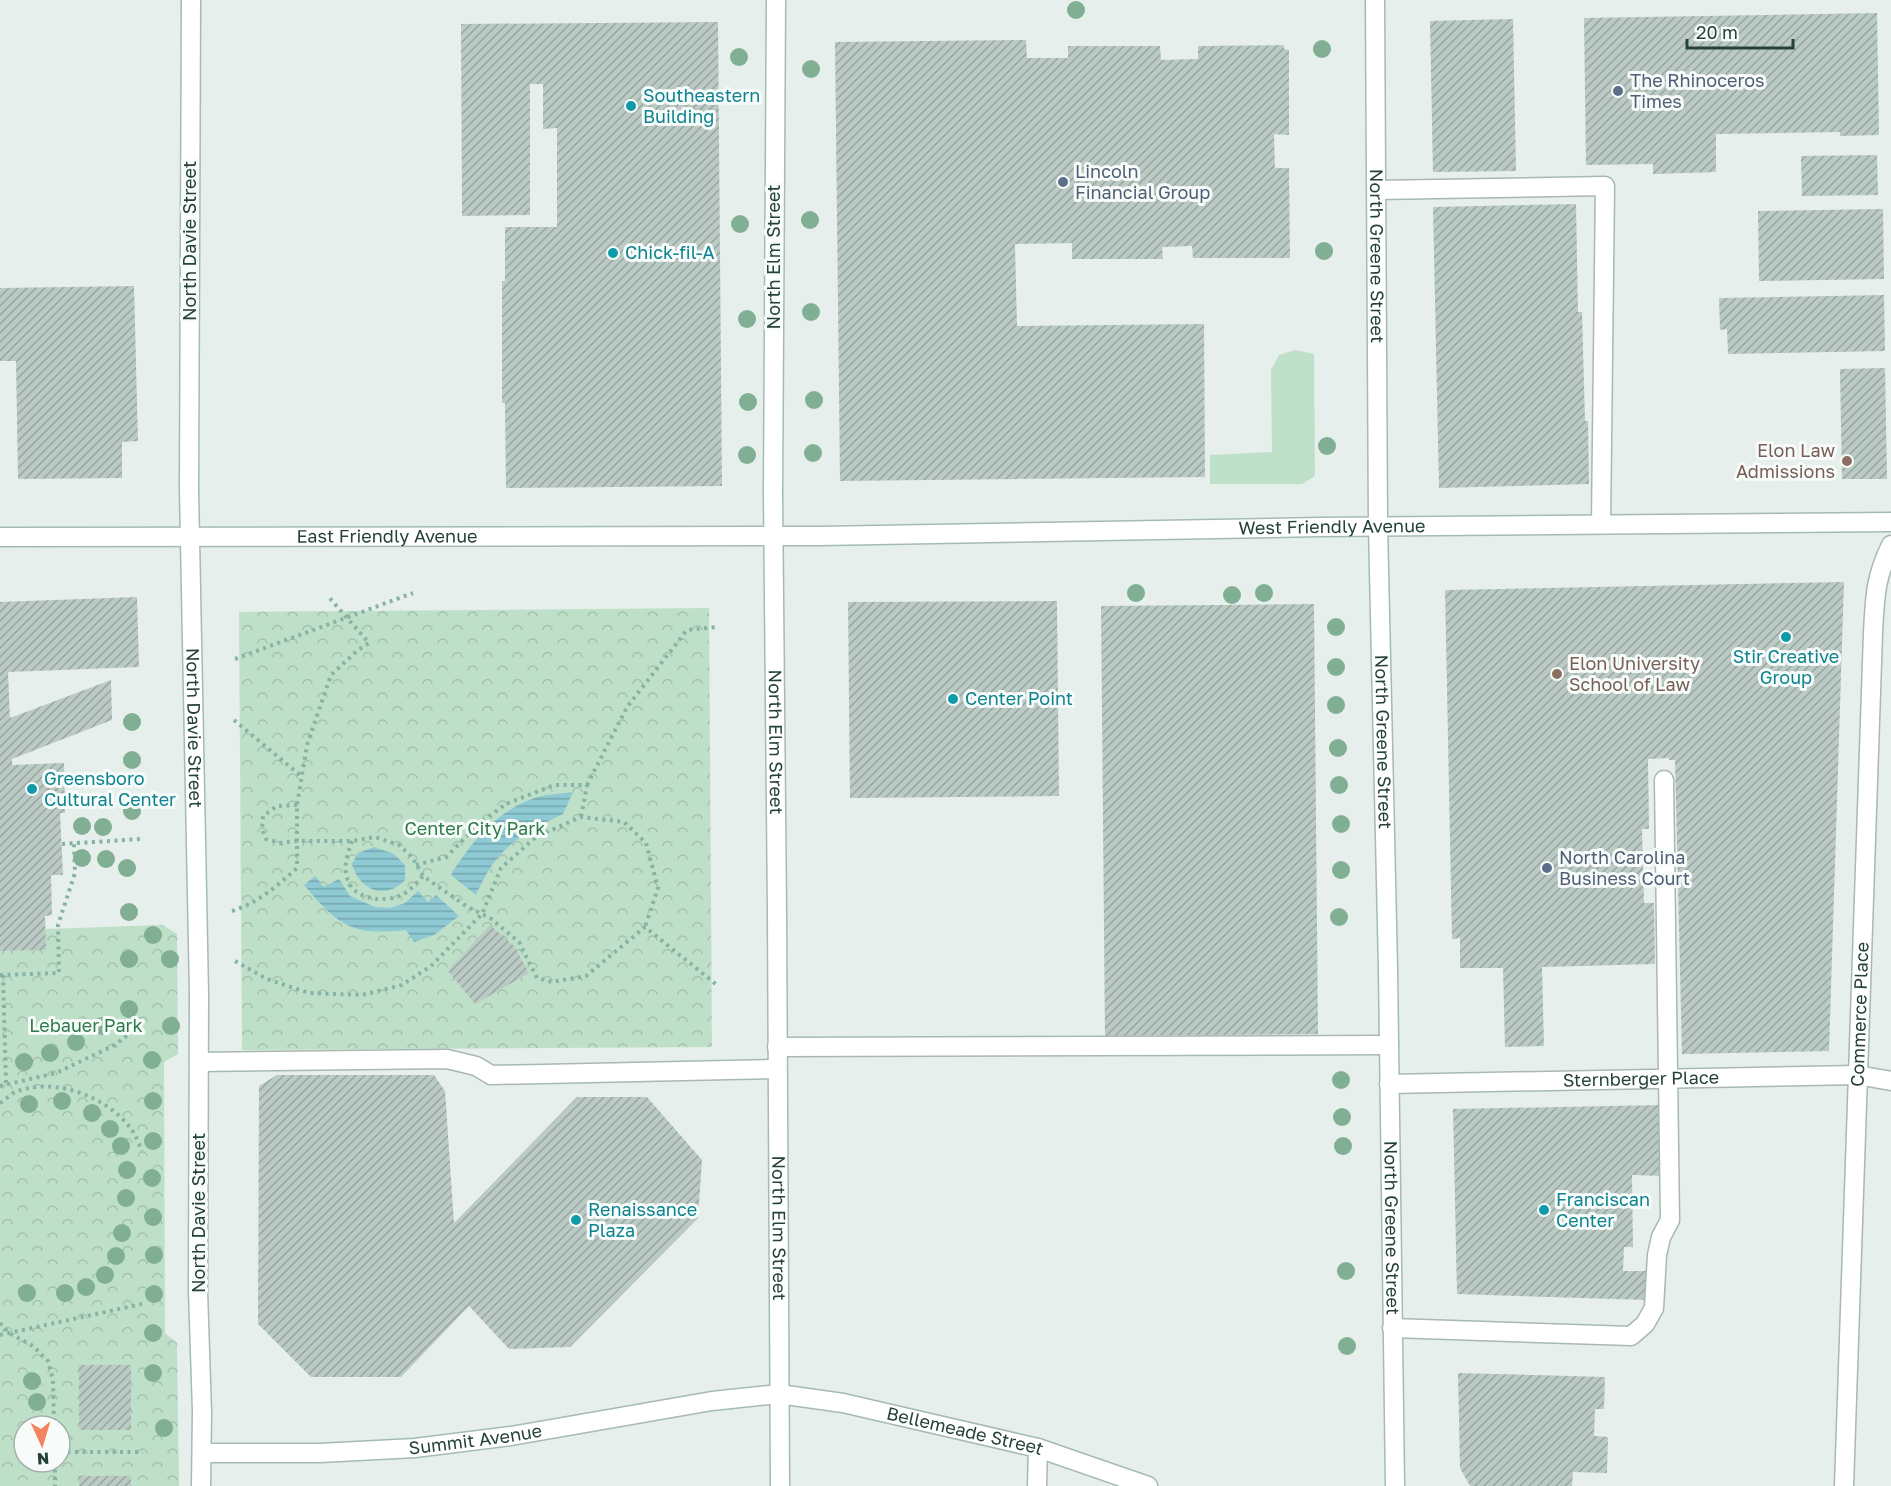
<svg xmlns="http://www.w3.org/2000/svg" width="1891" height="1486" viewBox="0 0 1891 1486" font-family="'Golos Text',sans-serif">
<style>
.green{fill:#bfe0c8}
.park{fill:url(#park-crowns);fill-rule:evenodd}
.water{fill:url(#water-rules)}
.building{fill:url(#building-hatch)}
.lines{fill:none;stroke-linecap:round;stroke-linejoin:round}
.lane-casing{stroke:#a8b8b2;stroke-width:21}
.street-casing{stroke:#a8b8b2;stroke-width:21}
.secondary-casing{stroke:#a4bbb3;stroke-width:21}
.path{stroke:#86b3a5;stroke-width:4;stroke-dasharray:3 4.5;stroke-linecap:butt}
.lane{stroke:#fff;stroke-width:18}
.street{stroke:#fff;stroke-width:18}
.secondary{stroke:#fff;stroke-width:18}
.tree{fill:#80af93}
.service-dot{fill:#5c6f8a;stroke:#f7fbf9;stroke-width:2}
.culture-dot{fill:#0f9aa8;stroke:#f7fbf9;stroke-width:2}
.education-dot{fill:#8d6e63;stroke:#f7fbf9;stroke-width:2}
.labels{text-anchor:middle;stroke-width:6;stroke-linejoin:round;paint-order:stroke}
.service-label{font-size:18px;fill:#4e5e75;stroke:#f7fbf9;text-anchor:start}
.culture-label{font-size:18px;fill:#0d838f;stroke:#f7fbf9;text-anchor:start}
.street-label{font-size:18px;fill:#24423a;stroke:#f7fbf9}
.education-label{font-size:18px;fill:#785e54;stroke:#f7fbf9;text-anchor:end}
.park-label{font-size:18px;fill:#2d7a4b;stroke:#f7fbf9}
</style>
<defs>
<pattern id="park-crowns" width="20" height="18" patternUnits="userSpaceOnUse" patternTransform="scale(1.5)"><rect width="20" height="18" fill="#bfe0c8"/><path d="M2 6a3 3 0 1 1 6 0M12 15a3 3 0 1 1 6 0" fill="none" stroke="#a4c1ad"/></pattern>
<pattern id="water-rules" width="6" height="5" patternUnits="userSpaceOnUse" patternTransform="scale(1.5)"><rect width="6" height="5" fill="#8ec9d4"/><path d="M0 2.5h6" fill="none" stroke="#74a5ad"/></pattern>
<pattern id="building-hatch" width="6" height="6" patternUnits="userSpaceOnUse" patternTransform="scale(1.5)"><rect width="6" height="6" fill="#bbcac4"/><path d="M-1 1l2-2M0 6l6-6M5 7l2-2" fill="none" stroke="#98a6a0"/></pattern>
</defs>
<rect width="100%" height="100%" fill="#e6efeb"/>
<polygon class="green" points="1295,350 1314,354 1315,476 1302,484 1210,484 1210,455 1272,452 1271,370 1279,355"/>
<g class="park">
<polygon points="709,608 712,1047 242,1050 239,612"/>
<path d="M163,925L177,934L178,1054L164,1062L165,1333L177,1343L179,1486H0V951L45,950V929ZM24,1426H60V1462H24Z"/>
</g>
<g class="water">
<path d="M573,792L563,814C520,834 495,849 476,895L451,875C470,843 496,812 532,799C544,794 560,794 573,792Z"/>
<path d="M374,847L394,854L405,865V880C385,901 359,890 352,864L358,853Z"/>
<path d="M315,876L324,887L339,879L350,896L375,907L390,908L405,903L418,891L428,902L436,895L459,916L434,935L414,942L406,930C351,936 339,926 304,885Z"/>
</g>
<g class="building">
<polygon points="1877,13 1879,135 1840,136 1840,132 1716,134 1716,172 1653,174 1653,164 1586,165 1584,18"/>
<polygon points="1513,19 1516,171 1433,172 1430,21"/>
<polygon points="718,22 722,486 506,488 505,403 502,403 502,281 505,281 505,227 557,227 557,128 543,129 543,84 530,84 530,215 462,216 461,24"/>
<polygon points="1026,40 1027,58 1068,58 1068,46 1160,46 1161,60 1198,59 1198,46 1284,45 1284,49 1289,50 1289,135 1274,134 1275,168 1289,168 1290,258 1193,258 1192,246 1162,247 1163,259 1072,259 1072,243 1015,244 1017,326 1204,324 1205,477 840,481 835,42"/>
<polygon points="1877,155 1878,195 1802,196 1801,156"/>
<polygon points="1576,204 1578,312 1582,312 1585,421 1588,421 1589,484 1439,488 1433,207"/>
<polygon points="1883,209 1884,279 1759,281 1758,211"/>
<polygon points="134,286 138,441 122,442 122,478 18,479 16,361 0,361 0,288"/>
<polygon points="1884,295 1885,351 1728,354 1727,329 1720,330 1719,298"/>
<polygon points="1885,368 1887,479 1842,479 1840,369"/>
<polygon points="1844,582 1829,1051 1682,1054 1675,760 1669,760 1669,758 1648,759 1649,829 1642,829 1644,903 1654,903 1655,964 1542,967 1544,1046 1505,1047 1503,968 1460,968 1460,938 1452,939 1445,590"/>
<polygon points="137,597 139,667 8,672 10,718 111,680 112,720 12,759 12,765 64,763 65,813 60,813 63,875 51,875 52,915 45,916 46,950 0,951 0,602"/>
<polygon points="1057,601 1059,796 850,798 848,602"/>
<polygon points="1314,604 1318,1034 1105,1036 1101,606"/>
<polygon points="490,925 514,946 529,973 475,1004 448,971"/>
<polygon points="277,1075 434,1075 445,1091 454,1223 577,1097 647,1097 702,1160 698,1218 570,1347 509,1349 469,1306 401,1377 311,1377 258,1324 259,1086"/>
<polygon points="1661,1105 1662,1176 1632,1175 1633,1247 1624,1247 1623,1271 1646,1271 1646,1300 1457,1294 1453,1109"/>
<rect x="79" y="1365" width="52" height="65"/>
<polygon points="1458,1373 1605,1377 1604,1409 1595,1409 1594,1436 1608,1437 1607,1473 1573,1472 1572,1486 1470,1486 1460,1468"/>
<rect x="79" y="1476" width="52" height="10"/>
</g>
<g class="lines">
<defs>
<g id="lane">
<polyline points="1377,190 1605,186 1601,524"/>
<polyline points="777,1047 1389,1045"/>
<polyline points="199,1062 447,1059 476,1066 491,1075 776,1069"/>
<polyline points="1392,1328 1631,1336 1645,1324 1654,1308 1657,1255 1661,1237 1670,1220 1664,780"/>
<polyline points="1037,1486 1038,1448"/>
</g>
<g id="street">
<path id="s1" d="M1389,1084L1857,1075L1891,1081"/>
<path id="s2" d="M1844,1486L1873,633C1875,597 1875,578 1891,545"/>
</g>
<g id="secondary">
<path id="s3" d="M191,0L189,489L199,994L198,1291L202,1412L201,1486"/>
<path id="s4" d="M776,0L773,492L777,913L780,1486"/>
<path id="s5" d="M1375,0L1378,526L1388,969L1395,1486"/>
<path id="s6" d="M0,537L820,536L1321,527L1891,522"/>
<path id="s7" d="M202,1453H320L415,1448L511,1436L712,1401L779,1394L843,1403L1038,1448L1148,1486"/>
</g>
</defs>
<use href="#lane" class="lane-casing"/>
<use href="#street" class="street-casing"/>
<use href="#secondary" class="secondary-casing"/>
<g class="path">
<polyline points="235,659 413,593"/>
<polyline points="234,720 301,776"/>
<polyline points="587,785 627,707 687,630 717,627"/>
<polyline points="297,805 277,806 263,816 262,829 266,839 281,843 296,841 352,841 375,837 399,845 412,857 423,876 466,906 490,918 519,942 537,978 552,982 586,976 645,927 717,985"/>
<path d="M352,841C348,853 343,865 347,878C353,900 384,903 402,895C410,891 417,882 423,876"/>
<polyline points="62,844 141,839"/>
<polyline points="416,865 446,857 480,823 506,804 554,785 587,785 581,817"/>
<path d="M232,911C258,903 277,886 297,868V805L307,745L331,675L358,650L369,643L327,595"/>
<polyline points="235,961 267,979 309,993 362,995 402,985 431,966 482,914 501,868 536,837 581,817 624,822 646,843 658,888 645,927"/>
<polyline points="0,975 59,973 58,925 75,873 74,844"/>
<polyline points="3,975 6,1084"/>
<polyline points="0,1086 56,1073 115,1045 141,1024"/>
<path d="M0,1103C5,1100 10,1095 15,1092C55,1076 108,1097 132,1130C136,1136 139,1144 142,1151"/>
<polyline points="0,1323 9,1333 33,1346 48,1361 53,1380 54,1426"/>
<polyline points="0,1335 142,1304"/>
<polyline points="60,1452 143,1452"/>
<polyline points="55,1462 55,1486"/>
</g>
<use href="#lane" class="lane"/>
<use href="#street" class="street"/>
<use href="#secondary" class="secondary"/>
</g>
<g class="tree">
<circle cx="1076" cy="10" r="9"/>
<circle cx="1322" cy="49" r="9"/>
<circle cx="739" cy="57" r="9"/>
<circle cx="811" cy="69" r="9"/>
<circle cx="810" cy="220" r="9"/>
<circle cx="740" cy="224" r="9"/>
<circle cx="1324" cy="251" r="9"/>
<circle cx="811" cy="312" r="9"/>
<circle cx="747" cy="319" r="9"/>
<circle cx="814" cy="400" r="9"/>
<circle cx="748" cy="402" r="9"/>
<circle cx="1327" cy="446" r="9"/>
<circle cx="813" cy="453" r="9"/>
<circle cx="747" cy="455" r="9"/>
<circle cx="1136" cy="593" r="9"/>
<circle cx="1264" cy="593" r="9"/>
<circle cx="1232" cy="595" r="9"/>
<circle cx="1336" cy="627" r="9"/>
<circle cx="1336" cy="667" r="9"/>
<circle cx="1336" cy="705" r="9"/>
<circle cx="132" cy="722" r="9"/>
<circle cx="1338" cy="748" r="9"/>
<circle cx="132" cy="760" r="9"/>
<circle cx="1339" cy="785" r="9"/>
<circle cx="132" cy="811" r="9"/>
<circle cx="1341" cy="824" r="9"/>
<circle cx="82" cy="826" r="9"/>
<circle cx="103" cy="827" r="9"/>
<circle cx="82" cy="858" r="9"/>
<circle cx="106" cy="859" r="9"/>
<circle cx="127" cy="868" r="9"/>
<circle cx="1341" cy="870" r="9"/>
<circle cx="129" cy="912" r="9"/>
<circle cx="1339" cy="917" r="9"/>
<circle cx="153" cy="935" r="9"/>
<circle cx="129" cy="959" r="9"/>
<circle cx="170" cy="959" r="9"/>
<circle cx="129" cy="1009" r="9"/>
<circle cx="102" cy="1026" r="9"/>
<circle cx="171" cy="1026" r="9"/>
<circle cx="76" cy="1042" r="9"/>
<circle cx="50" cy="1053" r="9"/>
<circle cx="152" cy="1060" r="9"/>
<circle cx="24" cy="1062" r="9"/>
<circle cx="1341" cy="1080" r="9"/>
<circle cx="62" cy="1101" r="9"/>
<circle cx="153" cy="1101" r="9"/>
<circle cx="29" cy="1104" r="9"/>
<circle cx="92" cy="1113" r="9"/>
<circle cx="1342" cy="1117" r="9"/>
<circle cx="110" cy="1129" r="9"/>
<circle cx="153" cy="1141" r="9"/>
<circle cx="121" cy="1146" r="9"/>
<circle cx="1343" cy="1146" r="9"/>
<circle cx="127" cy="1170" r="9"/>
<circle cx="152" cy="1178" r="9"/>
<circle cx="126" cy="1198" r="9"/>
<circle cx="153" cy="1217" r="9"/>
<circle cx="122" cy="1233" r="9"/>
<circle cx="154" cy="1255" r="9"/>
<circle cx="116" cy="1256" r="9"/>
<circle cx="1346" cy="1271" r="9"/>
<circle cx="105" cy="1275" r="9"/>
<circle cx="86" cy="1287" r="9"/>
<circle cx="27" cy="1293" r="9"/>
<circle cx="65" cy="1293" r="9"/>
<circle cx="154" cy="1294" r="9"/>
<circle cx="153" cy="1333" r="9"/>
<circle cx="1347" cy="1346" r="9"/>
<circle cx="153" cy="1373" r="9"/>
<circle cx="32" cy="1381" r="9"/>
<circle cx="37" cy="1402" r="9"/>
<circle cx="164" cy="1428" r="9"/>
</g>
<g class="service-dot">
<circle cx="1618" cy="91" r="6"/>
<circle cx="1063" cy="182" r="6"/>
<circle cx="1547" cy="868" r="6"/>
</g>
<g class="culture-dot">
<circle cx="631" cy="106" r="6"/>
<circle cx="613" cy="253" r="6"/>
<circle cx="1786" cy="637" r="6"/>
<circle cx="953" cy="699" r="6"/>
<circle cx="32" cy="789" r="6"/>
<circle cx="1544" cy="1210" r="6"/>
<circle cx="576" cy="1220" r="6"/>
</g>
<g class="education-dot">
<circle cx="1847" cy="461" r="6"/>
<circle cx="1557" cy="674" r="6"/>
</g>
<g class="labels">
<g class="service-label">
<text x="1630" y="87">The Rhinoceros<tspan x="1630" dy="21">Times</tspan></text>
<text x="1075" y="178">Lincoln<tspan x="1075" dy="21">Financial Group</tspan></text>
<text x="1559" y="864">North Carolina<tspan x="1559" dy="21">Business Court</tspan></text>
</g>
<g class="culture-label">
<text x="643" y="102">Southeastern<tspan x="643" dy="21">Building</tspan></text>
<text x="625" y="259">Chick-fil-A</text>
<text x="1786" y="663" text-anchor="middle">Stir Creative<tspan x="1786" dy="21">Group</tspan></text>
<text x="965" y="705">Center Point</text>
<text x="44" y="785">Greensboro<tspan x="44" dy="21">Cultural Center</tspan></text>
<text x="1556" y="1206">Franciscan<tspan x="1556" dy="21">Center</tspan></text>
<text x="588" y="1216">Renaissance<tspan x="588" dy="21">Plaza</tspan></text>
</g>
<g class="street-label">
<text transform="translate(190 241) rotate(-90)" y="6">North Davie Street</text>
<text transform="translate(774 257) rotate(-90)" y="6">North Elm Street</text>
<text dy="6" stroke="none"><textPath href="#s5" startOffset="256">North Greene Street</textPath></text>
<text dy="6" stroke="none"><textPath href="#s6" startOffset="1332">West Friendly Avenue</textPath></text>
<text dy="6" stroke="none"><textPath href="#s6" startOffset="387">East Friendly Avenue</textPath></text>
<text dy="6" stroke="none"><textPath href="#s3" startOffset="728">North Davie Street</textPath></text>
<text dy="6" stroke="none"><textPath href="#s4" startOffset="742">North Elm Street</textPath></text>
<text dy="6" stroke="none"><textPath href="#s5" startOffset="742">North Greene Street</textPath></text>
<text dy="6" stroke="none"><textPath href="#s2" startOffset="472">Commerce Place</textPath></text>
<text dy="6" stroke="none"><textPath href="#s1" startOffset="252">Sternberger Place</textPath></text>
<text transform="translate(199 1213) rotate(-90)" y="6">North Davie Street</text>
<text dy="6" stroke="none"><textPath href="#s4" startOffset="1228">North Elm Street</textPath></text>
<text dy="6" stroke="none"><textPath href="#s5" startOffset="1228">North Greene Street</textPath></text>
<text dy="6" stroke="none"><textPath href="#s7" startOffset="771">Bellemeade Street</textPath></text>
<text dy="6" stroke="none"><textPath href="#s7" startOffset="274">Summit Avenue</textPath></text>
</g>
<g class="education-label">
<text x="1835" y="457">Elon Law<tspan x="1835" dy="21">Admissions</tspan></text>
<text x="1569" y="670" text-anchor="start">Elon University<tspan x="1569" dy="21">School of Law</tspan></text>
</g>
<g class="park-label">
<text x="475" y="835">Center City Park</text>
<text x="86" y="1032">Lebauer Park</text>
</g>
</g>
<g transform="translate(42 1444) rotate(176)"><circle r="28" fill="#f7fbf9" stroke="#a3b1ad" stroke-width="1.5"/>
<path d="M0-4.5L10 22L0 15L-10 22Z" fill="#f4845f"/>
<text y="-9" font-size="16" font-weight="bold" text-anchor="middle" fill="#24423a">N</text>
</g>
<path d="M1687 39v9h106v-9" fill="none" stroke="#24423a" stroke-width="3"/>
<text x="1696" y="39" font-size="18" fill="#24423a" stroke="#f7fbf9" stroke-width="4.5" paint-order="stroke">20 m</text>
</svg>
